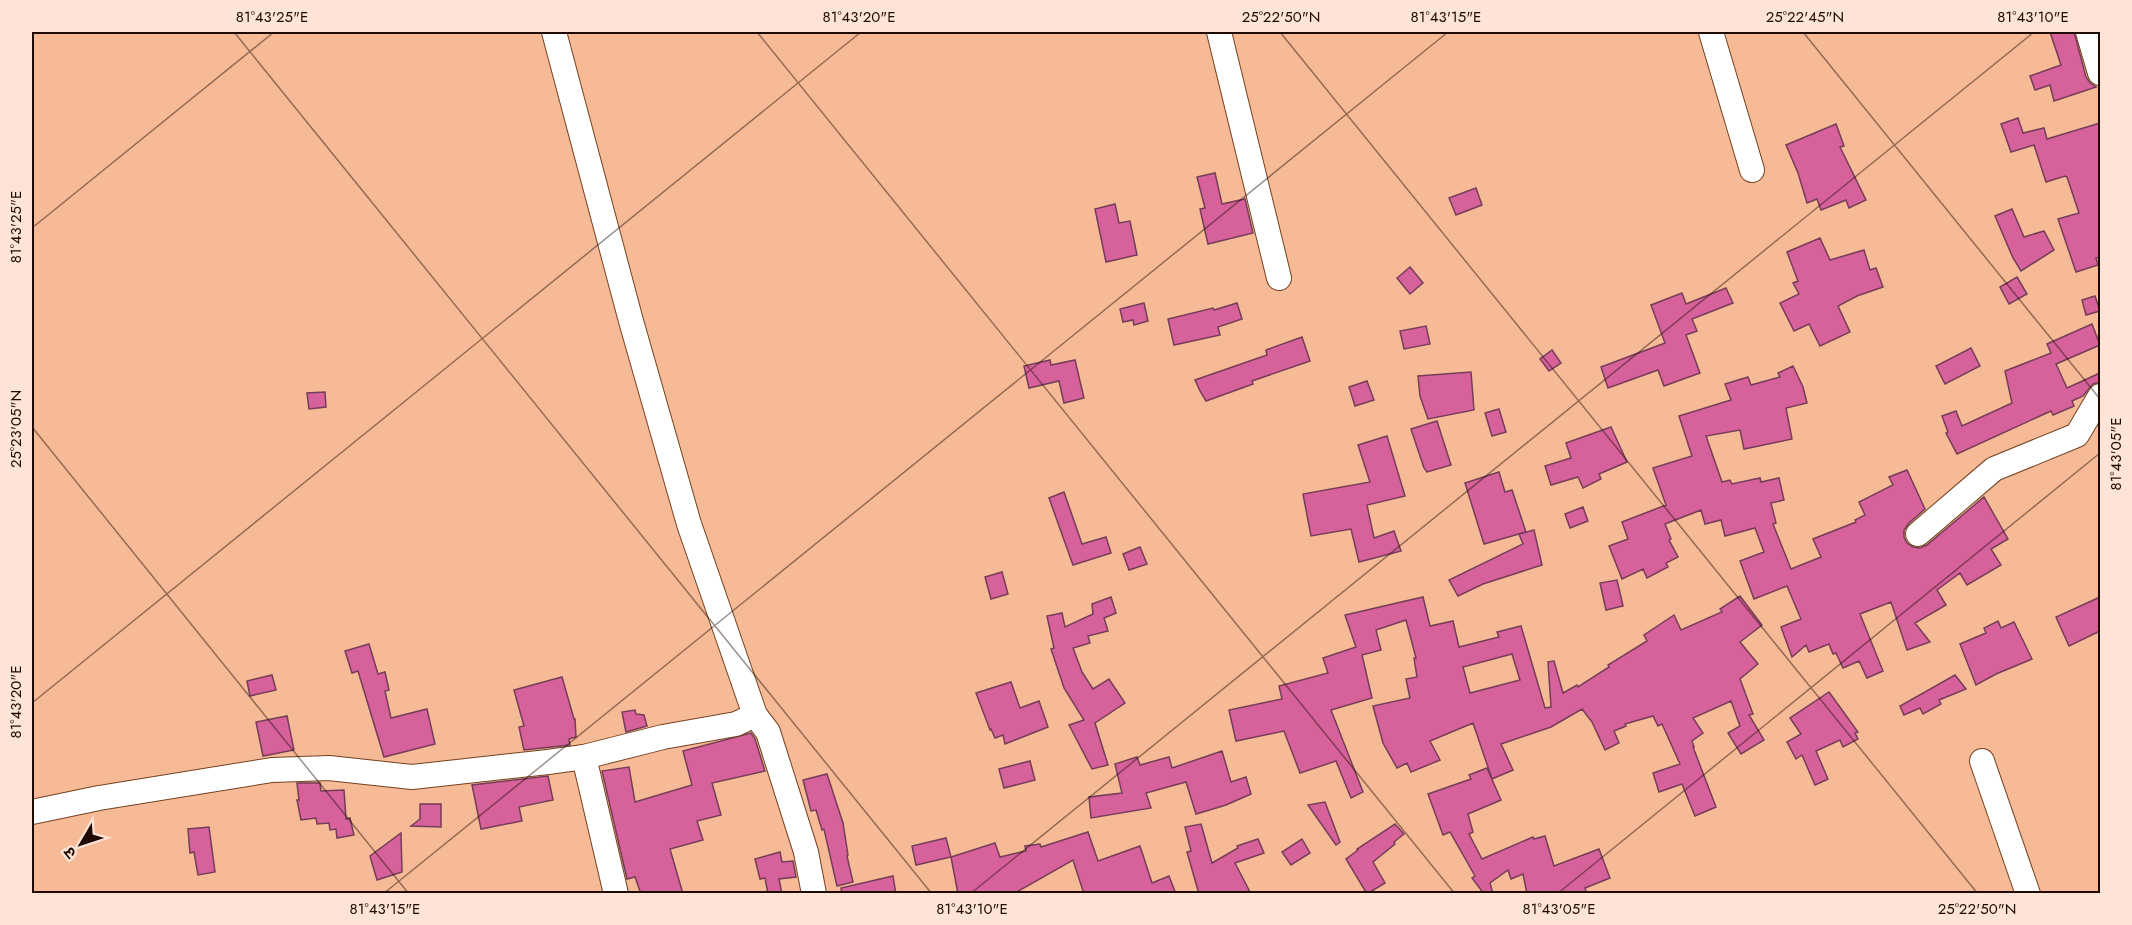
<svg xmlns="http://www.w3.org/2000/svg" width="2132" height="925" viewBox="0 0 2132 925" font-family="Jost,'Noto Sans Devanagari',sans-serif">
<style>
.building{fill:#d7629b;stroke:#753d57;stroke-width:1.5;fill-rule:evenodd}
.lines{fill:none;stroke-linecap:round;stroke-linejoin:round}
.minor-casing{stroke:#744221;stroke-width:26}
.minor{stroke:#fff;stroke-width:24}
.ticks{fill:none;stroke:#1e0a01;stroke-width:1.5;stroke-opacity:0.45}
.neatline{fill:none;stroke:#1e0a01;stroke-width:2}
.ticks-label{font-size:15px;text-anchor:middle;fill:#1e0a01}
</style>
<rect width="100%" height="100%" fill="#f6ba97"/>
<g class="building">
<polygon points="2050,32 2074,32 2086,77 2090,83 2096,87 2054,101 2050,85 2035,90 2030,76 2061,65"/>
<polygon points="2018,118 2023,133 2044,128 2047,139 2100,123 2100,257 2096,258 2098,265 2076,272 2058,219 2079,213 2067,177 2065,176 2046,182 2034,145 2011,152 2001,124"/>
<polygon points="1836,124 1844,146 1840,147 1866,200 1849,208 1846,200 1821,210 1817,199 1807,203 1798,173 1786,145"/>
<polygon points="1215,173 1222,204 1245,199 1253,233 1208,244 1200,209 1205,208 1197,177"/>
<polygon points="1476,188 1482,205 1456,215 1449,198"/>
<polygon points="1115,204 1119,223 1130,221 1137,255 1106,262 1095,209"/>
<polygon points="2012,209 2024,237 2044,231 2054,250 2021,271 2013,258 1995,216"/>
<polygon points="1820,238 1830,260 1864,250 1870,270 1876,268 1883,287 1857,296 1838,306 1850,332 1820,346 1809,324 1794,331 1780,303 1799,294 1793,283 1798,281 1787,252"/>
<polygon points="1410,267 1423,283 1410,294 1397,278"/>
<polygon points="2017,277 2027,294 2009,304 2000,287"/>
<polygon points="1726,288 1733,303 1692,319 1697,331 1686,335 1700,373 1664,386 1658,370 1608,388 1601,367 1665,343 1651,305 1682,293 1686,304"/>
<polygon points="2095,296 2100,311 2086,315 2082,300"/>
<polygon points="1144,303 1148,321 1134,325 1133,320 1123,322 1120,309"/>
<polygon points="1237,303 1242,319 1218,327 1220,335 1174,345 1168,319 1213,308 1214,310"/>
<polygon points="2092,324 2100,345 2056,364 2067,388 2100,373 2100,382 2093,384 2083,396 2072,401 2074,406 2053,415 2051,411 1957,454 1946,433 1948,432 1942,416 1956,411 1962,426 2012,403 2005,371 2051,353 2047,344"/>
<polygon points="1426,326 1430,344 1404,349 1400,331"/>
<polygon points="1302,337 1310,361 1252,381 1253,384 1206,401 1200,391 1195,380 1267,355 1266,350"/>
<polygon points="1971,348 1980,366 1945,384 1936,366"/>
<polygon points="1552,350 1561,363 1549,371 1540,359"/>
<polygon points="1050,360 1051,365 1075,360 1084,398 1064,403 1059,381 1029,388 1024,366"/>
<polygon points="1793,366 1803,387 1807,403 1786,408 1792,439 1744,449 1740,430 1706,436 1722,482 1730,480 1732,484 1760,478 1761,482 1779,478 1784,500 1771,503 1776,523 1773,524 1791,569 1821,557 1813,539 1856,522 1855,520 1865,515 1859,502 1893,485 1889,477 1907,470 1925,509 1909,523 1904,530 1904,537 1907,543 1913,547 1920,548 1927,545 1984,497 2008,539 1991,549 2001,565 1967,585 1960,573 1937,590 1946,605 1915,623 1930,642 1907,650 1891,602 1860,614 1883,671 1867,678 1859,661 1843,668 1836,653 1833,654 1829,644 1809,652 1806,645 1792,657 1781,627 1801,619 1787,586 1754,599 1740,561 1764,552 1755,528 1725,536 1721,520 1705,524 1701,510 1665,524 1671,539 1669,540 1678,557 1666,563 1668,567 1647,578 1643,569 1622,579 1609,546 1628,539 1622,522 1666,505 1653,468 1692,456 1679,416 1731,400 1725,384 1748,377 1751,385 1780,377 1778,373"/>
<polygon points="1471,372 1474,410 1428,419 1420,396 1418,376"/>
<polygon points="1367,381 1374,400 1355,406 1349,387"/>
<polygon points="325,392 326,407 309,409 307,393"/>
<polygon points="1499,409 1506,432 1492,436 1485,413"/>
<polygon points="1437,421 1451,465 1427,472 1424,468 1411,429"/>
<polygon points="1611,427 1627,462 1599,474 1601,479 1583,488 1578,477 1551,485 1545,466 1571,458 1566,443"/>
<polygon points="1387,436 1405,496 1367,505 1374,538 1394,531 1401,551 1359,562 1351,529 1311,536 1303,494 1370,482 1358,445"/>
<polygon points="1499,472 1505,492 1512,490 1526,532 1484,544 1465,483"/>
<polygon points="1064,492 1082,544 1106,537 1111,553 1073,565 1049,498"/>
<polygon points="1583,507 1588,521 1570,528 1565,514"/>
<polygon points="1534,530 1542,565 1483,584 1458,596 1449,580 1523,544 1519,534"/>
<polygon points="1140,547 1147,564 1129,570 1123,554"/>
<polygon points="1002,572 1008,594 991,599 985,577"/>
<polygon points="1617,580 1623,606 1606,610 1600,583"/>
<path d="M1740,596L1762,625L1740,642L1758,664L1740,679L1753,714L1749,715L1764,740L1741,754L1728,733L1740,726L1731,701L1693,718L1703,733L1692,741L1694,747H1693L1716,807L1695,816L1682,784L1659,792L1653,773L1680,764L1662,724L1658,726L1653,716L1625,724L1626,726L1614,731L1619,743L1605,750L1592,722L1582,709L1551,727L1501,744L1513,770L1492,779L1473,723L1430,741L1440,760L1411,772L1407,763L1397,768L1383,743L1373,706L1410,698L1406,679L1417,677L1414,658H1416L1406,620L1376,630L1381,650L1362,655L1372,698L1331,710L1363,792L1351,798L1336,761L1300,773L1284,731L1236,741L1229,710L1282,699L1279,686L1328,673L1323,658L1356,647L1345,615L1423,597L1430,626L1453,621L1459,647L1499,637L1497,632L1521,626L1545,708L1551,707L1548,662L1554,661L1563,693L1577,685L1578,687L1609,667L1608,665L1647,641L1644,635L1674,615L1681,630L1722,612L1720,609ZM1512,654L1520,680L1470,693L1463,667Z"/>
<polygon points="1111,597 1116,613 1104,618 1108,631 1088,636 1090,643 1073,648 1082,672 1093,689 1109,679 1125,703 1095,723 1108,765 1092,769 1069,725 1084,720 1064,688 1051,649 1054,648 1047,616 1062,613 1065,627 1093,614 1092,604"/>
<polygon points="2100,597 2100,631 2069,646 2056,617"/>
<polygon points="1998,621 2001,628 2014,622 2032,659 1996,674 1976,685 1960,644 1986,633 1984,628"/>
<polygon points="369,644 378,674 385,672 389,690 385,691 391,718 427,709 435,744 384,757 358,671 352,673 345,651"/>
<polygon points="272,675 276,690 250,696 247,681"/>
<polygon points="1955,675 1966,689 1939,700 1941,704 1923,714 1920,708 1904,715 1900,706"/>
<polygon points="562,677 574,719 575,719 576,737 569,739 570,745 524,750 519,727 524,726 514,690"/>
<polygon points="1011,682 1020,708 1039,701 1048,727 1005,744 1003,735 995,738 991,729 990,730 976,693"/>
<polygon points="1829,692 1858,732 1855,733 1858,739 1843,747 1840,740 1816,751 1828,779 1815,785 1802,755 1796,759 1787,742 1801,734 1790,718"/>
<polygon points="635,710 636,714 644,715 647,726 626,732 622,712"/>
<polygon points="287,716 294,750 263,756 256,722"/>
<polygon points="751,733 755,739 765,771 712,783 721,815 697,821 703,840 670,849 683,894 641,894 635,877 627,879 602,771 629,767 635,802 692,785 683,751"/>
<polygon points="1222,751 1231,782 1246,777 1251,794 1226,805 1196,814 1186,782 1146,793 1151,808 1091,818 1089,797 1122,793 1115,764 1137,757 1140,765 1169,757 1172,768"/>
<polygon points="1030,761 1035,780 1004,788 999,769"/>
<polygon points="1487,768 1501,800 1468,814 1473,832 1469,834 1482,859 1533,837 1534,839 1545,836 1554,866 1599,849 1610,878 1585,888 1587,894 1527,894 1523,874 1511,879 1508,870 1490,883 1493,894 1484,894 1472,878 1475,876 1450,832 1443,835 1428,794 1471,779 1469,775"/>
<polygon points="827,774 843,823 848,855 847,856 853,882 837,886 824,829 822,830 816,810 811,811 803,780"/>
<polygon points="548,776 553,800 519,807 522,821 481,829 472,785"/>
<polygon points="297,783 320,783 321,791 344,790 346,819 350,818 354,835 337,838 336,829 330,830 329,823 317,824 316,818 301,820 297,800 299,800"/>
<polygon points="1325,802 1340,842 1336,845 1308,805"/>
<polygon points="420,804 441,804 441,827 411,826 420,819"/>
<polygon points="1201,824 1212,863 1238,848 1237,846 1258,839 1264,853 1235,863 1251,894 1199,894 1187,852 1191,851 1185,827"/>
<polygon points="1395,824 1404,834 1394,842 1395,844 1373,862 1385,883 1367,894 1346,859 1358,850 1357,849"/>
<polygon points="209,827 215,872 198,875 194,852 190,853 188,829"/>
<polygon points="1088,832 1098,861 1140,846 1152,883 1169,876 1176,894 1084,894 1073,860 1013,894 958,894 951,857 995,843 1000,857 1026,851 1025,846 1040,844 1041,847"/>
<polygon points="401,833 402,872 377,880 370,856"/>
<polygon points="946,838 951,857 916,865 912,846"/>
<polygon points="1302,839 1310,853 1291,865 1282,852"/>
<polygon points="780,852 782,862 793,861 796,877 779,879 782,894 768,894 765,878 760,879 755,859"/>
<polygon points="893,876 896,894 842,894 841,888"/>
</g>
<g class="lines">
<defs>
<g id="minor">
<polyline points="554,32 631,321 689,524 755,715 768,732 806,852 814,894"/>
<polyline points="1219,32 1279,278"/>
<polyline points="1711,32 1752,170"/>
<polyline points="2088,32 2100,73"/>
<polyline points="1918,534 1994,469 2077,435 2100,396"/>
<polyline points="584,757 616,894"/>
<polyline points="1982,761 2028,894"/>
<polyline points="32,812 99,798 272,770 329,768 412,777 548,762 584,757 663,737 736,724 755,715"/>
</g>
</defs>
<use href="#minor" class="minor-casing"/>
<use href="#minor" class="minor"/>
</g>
<path class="ticks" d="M234,32L932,894M757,32L1455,894M1280,32L1978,894M1803,32L2100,399M32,228L274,32M32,427L409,894M32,703L861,32M383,894L1448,32M970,894L2034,32M1557,894L2100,453"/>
<rect width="2132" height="925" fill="none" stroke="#fde4d6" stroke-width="66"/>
<g transform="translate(81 844) rotate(231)" stroke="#fde4d6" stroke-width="4.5" paint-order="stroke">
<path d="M0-4.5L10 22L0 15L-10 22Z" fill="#1e0a01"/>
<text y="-9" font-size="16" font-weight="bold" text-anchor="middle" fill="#1e0a01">उ</text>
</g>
<rect x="33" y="33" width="2066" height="859" class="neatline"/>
<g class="ticks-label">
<text x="272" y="22">81°43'25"E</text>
<text x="859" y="22">81°43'20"E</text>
<text x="1281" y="22">25°22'50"N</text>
<text x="1446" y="22">81°43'15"E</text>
<text x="1805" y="22">25°22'45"N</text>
<text x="2033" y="22">81°43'10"E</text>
<text transform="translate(16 227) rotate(-90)" y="5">81°43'25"E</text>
<text transform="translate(16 429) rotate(-90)" y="5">25°23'05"N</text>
<text transform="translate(2116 454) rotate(-90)" y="5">81°43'05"E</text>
<text transform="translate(16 702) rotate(-90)" y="5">81°43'20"E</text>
<text x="385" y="914">81°43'15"E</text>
<text x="972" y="914">81°43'10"E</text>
<text x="1559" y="914">81°43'05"E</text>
<text x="1977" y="914">25°22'50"N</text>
</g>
</svg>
